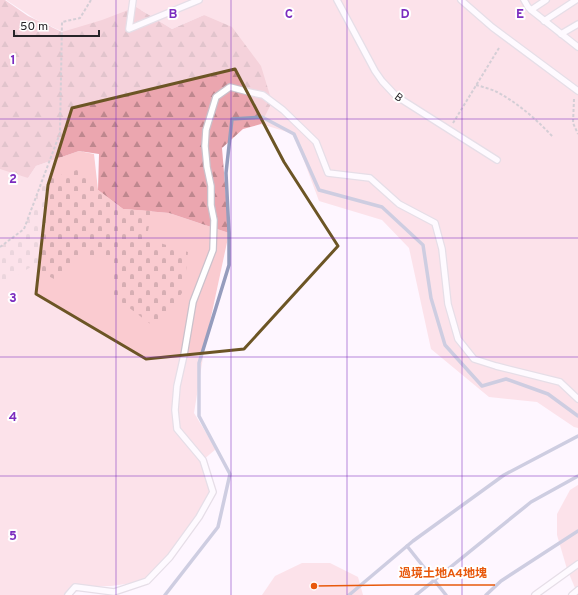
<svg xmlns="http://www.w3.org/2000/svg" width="578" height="595" viewBox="0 0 578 595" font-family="Overpass,'Noto Sans SC',sans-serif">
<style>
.green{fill:#facbd0}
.forest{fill:url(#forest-firs)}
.cemetery{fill:url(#cemetery-stones)}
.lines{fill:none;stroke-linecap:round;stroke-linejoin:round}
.stream{stroke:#959cbd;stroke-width:3.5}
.lane-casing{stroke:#cac1cb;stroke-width:8}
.path{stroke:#a39da4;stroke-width:2;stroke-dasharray:3 2;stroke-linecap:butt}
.lane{stroke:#fff;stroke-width:5.5}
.marked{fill:none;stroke:#6c5525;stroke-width:3;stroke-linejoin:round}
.grid{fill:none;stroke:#7b2cbf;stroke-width:1;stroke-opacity:0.55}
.labels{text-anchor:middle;stroke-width:4;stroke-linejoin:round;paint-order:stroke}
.street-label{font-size:11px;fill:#272428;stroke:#fff}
.grid-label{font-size:13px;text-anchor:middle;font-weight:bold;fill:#7b2cbf;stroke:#fff;stroke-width:4;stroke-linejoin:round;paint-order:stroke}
.leader{fill:none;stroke:#e8590c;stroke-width:1.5}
.callout-dot{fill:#e8590c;stroke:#fff;stroke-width:1.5}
.callout-label{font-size:12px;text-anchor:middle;font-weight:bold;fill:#e8590c;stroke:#fff;stroke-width:4;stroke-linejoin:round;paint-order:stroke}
</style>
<defs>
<pattern id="forest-firs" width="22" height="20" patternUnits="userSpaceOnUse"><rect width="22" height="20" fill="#eba6af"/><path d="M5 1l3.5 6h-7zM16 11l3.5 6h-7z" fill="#be878e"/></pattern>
<pattern id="cemetery-stones" width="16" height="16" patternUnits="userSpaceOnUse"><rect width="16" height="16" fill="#facbd0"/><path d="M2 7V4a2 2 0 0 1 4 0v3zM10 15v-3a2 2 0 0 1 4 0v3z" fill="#d6aeb3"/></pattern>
</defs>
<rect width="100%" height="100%" fill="#fef6ff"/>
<g class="green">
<polygon points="6,0 578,0 578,428 574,427 537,402 489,397 431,349 409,248 382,220 319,201 294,134 261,124 262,70 204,15 172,29 141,10 72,36 35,19"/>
<polygon points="79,151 94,154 98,190 123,209 169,213 229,233 205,345 194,413 216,449 203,460 213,492 203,511 147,581 111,586 75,587 68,595 0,595 0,159 28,178 36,166"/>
<polygon points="578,485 578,595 567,569 557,535 557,514 570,490"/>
<polygon points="302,563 330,563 358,577 363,595 262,595 275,576"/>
</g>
<polygon class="forest" points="0,0 5,0 28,16 62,32 102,20 136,7 172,29 204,15 232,27 261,66 272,102 261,124 243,129 222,148 229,233 169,213 123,209 98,190 99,154 79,151 36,166 28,178 0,169"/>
<polygon class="cemetery" points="86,167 98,190 123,209 152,211 147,236 157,242 188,252 184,290 157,329 115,297 110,282 110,255 81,255 56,280 31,267 0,285 0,247 24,229 42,181"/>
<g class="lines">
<g class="stream">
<polyline points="407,546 446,595"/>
<polyline points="165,595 218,527 230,474 199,416 199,363 229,265 229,233 226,173 232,119 262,117 294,134 319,190 382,207 423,245 431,298 445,345 482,386 506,379 548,394 578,416"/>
<polyline points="349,595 413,541 504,475 578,436"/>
<polyline points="416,595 531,502 578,476"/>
<polyline points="486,595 501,581 578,531"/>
</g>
<defs>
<g id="lane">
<polyline points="133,0 129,29 199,0"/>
<polyline points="337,0 375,71 382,81 396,96 497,160"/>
<polyline points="461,0 492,27 578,91"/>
<polyline points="524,0 528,7 531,10 578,47"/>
<polyline points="531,10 546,0"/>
<polyline points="544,21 576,0"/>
<polyline points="561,34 578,24"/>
<polyline points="68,595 75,587 114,592 147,581 170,557 199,517 213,492 203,460 177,429 175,410 177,386 184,355 193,302 213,250 214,220 211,205 211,186 207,167 205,146 206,130 216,97 230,87 249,92 263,95 283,110 316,142 328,173 370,178 399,204 435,223 442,249 448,304 458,339 474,359 496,366 560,382 578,399"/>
<polyline points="535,595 578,564"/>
<polyline points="572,595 578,590"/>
</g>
</defs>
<use href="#lane" class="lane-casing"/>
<g class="path">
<path d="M476,85C483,87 491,89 497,92C519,104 536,119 553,137"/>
<polyline points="574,99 573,123 578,134"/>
<polyline points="453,123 499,48"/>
<polyline points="0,247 24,229 60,133 62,22 80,18 91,0"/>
</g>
<use href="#lane" class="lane"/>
</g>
<path d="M0 0H578V595H0ZM235,69L284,162L338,246L244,349L146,359L36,294L48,185L72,108Z" fill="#fef6ff" fill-opacity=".55" fill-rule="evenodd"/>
<path class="marked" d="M235,69L284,162L338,246L244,349L146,359L36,294L48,185L72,108Z"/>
<path class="grid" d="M116,0V595M231,0V595M347,0V595M462,0V595M0,119H578M0,238H578M0,357H578M0,476H578"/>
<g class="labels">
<g class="street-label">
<text transform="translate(399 97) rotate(37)" y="4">B</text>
</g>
</g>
<g class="grid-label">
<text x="173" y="18">B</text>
<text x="289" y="18">C</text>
<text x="405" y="18">D</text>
<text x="520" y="18">E</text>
<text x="13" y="64">1</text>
<text x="13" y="183">2</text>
<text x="13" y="302">3</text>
<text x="13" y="421">4</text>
<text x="13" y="540">5</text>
</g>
<path class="leader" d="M314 586L391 585H495"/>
<circle class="callout-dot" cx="314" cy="586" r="4"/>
<g class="callout-label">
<text x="443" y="577">過境土地A4地塊</text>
</g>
<path d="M14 30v6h85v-6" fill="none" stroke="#272428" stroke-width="2"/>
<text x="20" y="30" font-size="12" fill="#272428" stroke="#ffffff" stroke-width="3" paint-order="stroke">50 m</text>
</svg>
